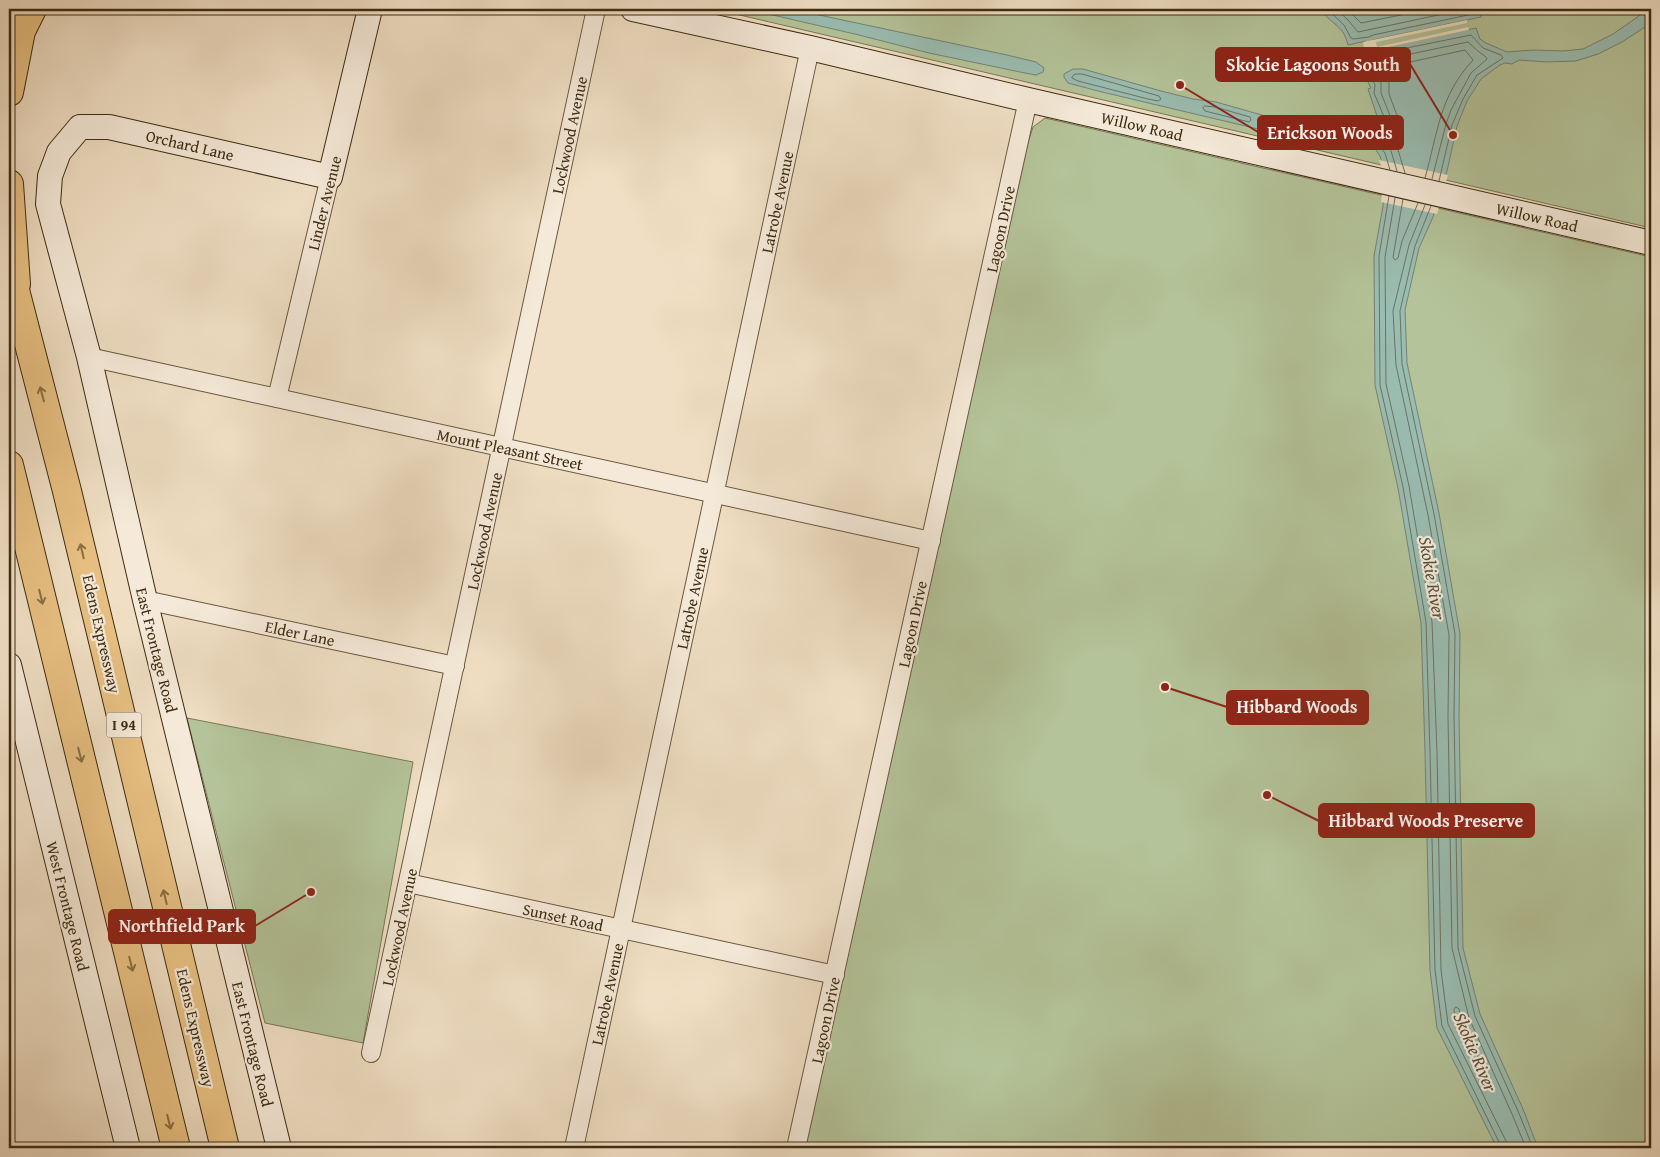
<svg xmlns="http://www.w3.org/2000/svg" width="1660" height="1157" viewBox="0 0 1660 1157" font-family="'Gentium Book Plus',serif">
<style>
.green{fill:#b4c399;stroke:#797856}
.water{fill:#9abdb2;stroke:#758372}
.pier{fill:#f0dfc4}
.lines{fill:none;stroke-linecap:round;stroke-linejoin:round}
.shore{stroke:#6c7462;stroke-width:1}
.stream{stroke:#758372;stroke-width:4.5}
.street-casing{stroke:#6a593e;stroke-width:20}
.secondary-casing{stroke:#3e2c12;stroke-width:26}
.highway-casing{stroke:#3e2c12;stroke-width:30}
.street{stroke:#f5ead9;stroke-width:18}
.secondary{stroke:#f5ead9;stroke-width:24}
.highway{stroke:#e8c082;stroke-width:28}
.oneway{stroke:#8a6f44}
.labels{text-anchor:middle;stroke-width:4.5;stroke-linejoin:round;paint-order:stroke}
.shield{fill:#f5ead9;stroke:#75654e;stroke-width:1}
.shield-label{font-size:15px;font-weight:bold;fill:#3e2c12}
.street-label{font-size:16px;fill:#3e2c12;stroke:#f5ead9}
.water-label{font-size:18px;font-style:italic;fill:#55503a;stroke:#f5ead9}
.leader{fill:none;stroke:#8f2418;stroke-width:2}
.callout-dot{fill:#8f2418;stroke:#f5ead9;stroke-width:2}
.callout{fill:#8f2418;stroke:#8f2418;stroke-width:2}
.callout-label{font-size:18px;text-anchor:middle;font-weight:bold;fill:#fff}
</style>
<rect width="100%" height="100%" fill="#f0dfc4"/>
<filter id="stains"><feTurbulence type="fractalNoise" baseFrequency=".004" numOctaves="4"/><feColorMatrix values="0 0 0 0 .2 0 0 0 0 .09 0 0 0 0 .02 0 0 0 .5 -.17"/></filter>
<radialGradient id="worn" r=".72"><stop offset=".6" stop-color="#630" stop-opacity="0"/><stop offset="1" stop-color="#630" stop-opacity=".3"/></radialGradient>
<g class="green">
<polygon points="714,9 1651,9 1651,228"/>
<polygon points="1045,118 1651,257 1651,1148 805,1148 1023,158 1033,127"/>
<polygon points="187,718 413,762 363,1043 265,1023"/>
</g>
<g class="water">
<polygon points="747,9 791,9 1007,55 1036,62 1044,68 1043,72 1036,75 1025,73 929,53 859,35"/>
<path d="M1321,9H1480L1481,17L1373,40L1375,49L1476,28L1480,39L1486,43L1507,52L1533,50L1563,51L1583,49L1613,34L1639,16L1646,9H1651V22L1648,25L1622,42L1598,54L1576,61L1547,62L1519,60L1512,64L1505,63L1500,65L1481,79L1467,101L1457,126L1447,171L1433,217L1419,248L1405,310L1407,363L1439,513L1460,634L1459,716L1463,948L1480,1014L1523,1109L1538,1148H1497L1437,1028L1430,970L1425,752L1421,623L1398,488L1375,385L1374,256L1383,206L1386,175L1380,156L1374,147L1368,144L1351,148L1338,144L1296,138L1098,91L1068,83L1064,77V74L1073,69H1083L1161,91L1193,99L1216,102L1283,121L1308,126L1353,131L1363,136L1372,134L1376,130L1379,126L1380,120L1377,116L1368,89L1371,88L1359,64L1356,54L1368,51L1366,41L1348,45C1343,23 1330,25 1321,9Z"/>
</g>
<g class="pier">
<polygon points="1467,20 1467,23 1376,42 1377,47 1468,27 1469,30 1365,52 1363,42"/>
<polygon points="1379,160 1448,175 1437,214 1381,202 1384,175"/>
</g>
<g class="lines">
<g class="shore">
<polyline points="1327,9 1344,25 1351,38 1353,39 1369,37 1373,35 1473,14 1475,9"/>
<polyline points="1336,9 1348,20 1358,32 1467,9"/>
<polyline points="1347,9 1361,23 1431,9"/>
<polygon points="1075,74 1082,74 1159,96 1161,99 1158,101 1148,99 1078,81 1072,78"/>
<polygon points="1205,106 1215,107 1250,117 1251,120 1249,122 1205,111 1203,108"/>
<polyline points="1390,170 1385,153 1374,140 1383,128 1385,119 1374,93 1375,85 1364,62 1363,58 1372,54 1377,54 1471,35 1483,48 1501,55 1503,58 1477,75 1463,99 1452,125 1439,181"/>
<polyline points="1397,171 1391,151 1384,140 1390,129 1391,118 1381,93 1381,83 1372,62 1468,42 1479,52 1486,57 1487,59 1471,73 1451,110 1446,124 1432,179"/>
<path d="M1405,173L1398,150L1393,140L1397,129L1398,118L1389,94V83L1383,68L1465,50L1473,60C1439,97 1438,132 1425,178"/>
<polyline points="1389,196 1379,256 1380,385 1403,487 1426,622 1430,752 1435,970 1442,1026 1500,1144 1501,1148"/>
<polyline points="1395,198 1385,257 1386,384 1409,486 1432,622 1437,752 1441,970 1448,1024 1506,1141 1507,1148"/>
<polyline points="1403,199 1393,257 1395,260 1398,258 1402,241 1418,203"/>
<polyline points="1425,205 1409,245 1393,311 1396,365 1428,515 1449,635 1448,716 1452,948 1469,1018 1512,1114 1526,1148"/>
<polyline points="1431,206 1415,246 1400,311 1402,364 1434,514 1455,634 1454,716 1458,948 1475,1016 1518,1111 1533,1148"/>
<polygon points="1456,1007 1459,1009 1462,1021 1478,1056 1476,1059 1473,1058 1456,1022 1454,1010"/>
</g>
<polyline class="stream" points="1614,1148 1615,1148"/>
<defs>
<g id="street">
<polyline points="89,357 931,541"/>
<polyline points="277,398 330,177"/>
<polyline points="145,600 455,666"/>
<polyline points="408,883 835,975"/>
<polyline points="371,1053 596,9"/>
<polyline points="574,1148 810,48"/>
<polyline points="796,1148 1028,100"/>
</g>
<g id="secondary">
<polyline points="633,9 810,48 1028,100 1651,243"/>
<polyline points="9,665 128,1148"/>
<polyline points="279,1148 145,600 89,357 48,204 50,176 59,152 80,127 109,127 330,177 370,9"/>
</g>
<g id="highway">
<polyline points="9,92 21,31 32,9"/>
<polyline points="9,184 16,284"/>
<polyline points="9,267 67,491 225,1148"/>
<polyline points="9,465 176,1148"/>
</g>
</defs>
<use href="#street" class="street-casing"/>
<use href="#secondary" class="secondary-casing"/>
<use href="#highway" class="highway-casing"/>
<use href="#street" class="street"/>
<use href="#secondary" class="secondary"/>
<use href="#highway" class="highway"/>
</g>
<defs><path id="oneway-shaft" d="M-6 0H5M1.5-3L5.5 0L1.5 3" fill="none" stroke-width="1.6" stroke-linecap="round" stroke-linejoin="round" transform="scale(1.25)"/></defs>
<g class="oneway">
<use href="#oneway-shaft" transform="translate(42 394) rotate(-105)"/>
<use href="#oneway-shaft" transform="translate(82 551) rotate(-103)"/>
<use href="#oneway-shaft" transform="translate(41 597) rotate(76)"/>
<use href="#oneway-shaft" transform="translate(80 755) rotate(76)"/>
<use href="#oneway-shaft" transform="translate(165 897) rotate(-103)"/>
<use href="#oneway-shaft" transform="translate(131 964) rotate(76)"/>
<use href="#oneway-shaft" transform="translate(169 1122) rotate(76)"/>
</g>
<g class="labels">
<rect class="shield" x="106.5" y="712.5" width="35" height="25" rx="4"/>
<g class="shield-label">
<text x="124" y="730">I 94</text>
</g>
<g class="street-label">
<text transform="translate(1142 126) rotate(13)" y="6">Willow Road</text>
<text transform="translate(569 135) rotate(-78)" y="6">Lockwood Avenue</text>
<text transform="translate(190 145) rotate(13)" y="6">Orchard Lane</text>
<text transform="translate(777 202) rotate(-78)" y="6">Latrobe Avenue</text>
<text transform="translate(324 203) rotate(-76)" y="6">Linder Avenue</text>
<text transform="translate(1537 217) rotate(13)" y="6">Willow Road</text>
<text transform="translate(1000 229) rotate(-78)" y="6">Lagoon Drive</text>
<text transform="translate(510 449) rotate(12)" y="6">Mount Pleasant Street</text>
<text transform="translate(484 531) rotate(-78)" y="6">Lockwood Avenue</text>
<text transform="translate(692 598) rotate(-78)" y="6">Latrobe Avenue</text>
<text transform="translate(912 624) rotate(-78)" y="6">Lagoon Drive</text>
<text transform="translate(300 633) rotate(12)" y="6">Elder Lane</text>
<text transform="translate(102 634) rotate(77)" y="6">Edens Expressway</text>
<text transform="translate(157 650) rotate(76)" y="6">East Frontage Road</text>
<text transform="translate(68 906) rotate(76)" y="6">West Frontage Road</text>
<text transform="translate(563 917) rotate(12)" y="6">Sunset Road</text>
<text transform="translate(399 927) rotate(-78)" y="6">Lockwood Avenue</text>
<text transform="translate(607 994) rotate(-78)" y="6">Latrobe Avenue</text>
<text transform="translate(825 1020) rotate(-78)" y="6">Lagoon Drive</text>
<text transform="translate(196 1028) rotate(77)" y="6">Edens Expressway</text>
<text transform="translate(253 1044) rotate(76)" y="6">East Frontage Road</text>
</g>
<g class="water-label">
<text transform="translate(1432 578) rotate(80)" y="6">Skokie River</text>
<text transform="translate(1475 1052) rotate(67)" y="6">Skokie River</text>
</g>
</g>
<path class="leader" d="M1453 135L1410 64M1180 85L1258 132M1165 687L1227 707M1267 795L1319 821M311 892L255 926"/>
<g class="callout-dot">
<circle cx="1453" cy="135" r="5"/>
<circle cx="1180" cy="85" r="5"/>
<circle cx="1165" cy="687" r="5"/>
<circle cx="1267" cy="795" r="5"/>
<circle cx="311" cy="892" r="5"/>
</g>
<g class="callout">
<rect x="1216" y="48" width="194" height="33" rx="5"/>
<rect x="1258" y="116" width="145" height="33" rx="5"/>
<rect x="1227" y="691" width="141" height="33" rx="5"/>
<rect x="1319" y="804" width="215" height="33" rx="5"/>
<rect x="109" y="910" width="146" height="33" rx="5"/>
</g>
<g class="callout-label">
<text x="1313" y="71">Skokie Lagoons South</text>
<text x="1330" y="139">Erickson Woods</text>
<text x="1297" y="713">Hibbard Woods</text>
<text x="1426" y="827">Hibbard Woods Preserve</text>
<text x="182" y="932">Northfield Park</text>
</g>
<rect width="1660" height="1157" fill="none" stroke="#f0dfc4" stroke-width="30"/>
<rect x="10" y="10" width="1640" height="1137" fill="none" stroke="#3e2c12" stroke-width="2.5"/>
<rect x="15" y="15" width="1630" height="1127" fill="none" stroke="#3e2c12"/>
<rect width="100%" height="100%" filter="url(#stains)"/>
<rect width="100%" height="100%" fill="url(#worn)"/>
</svg>
